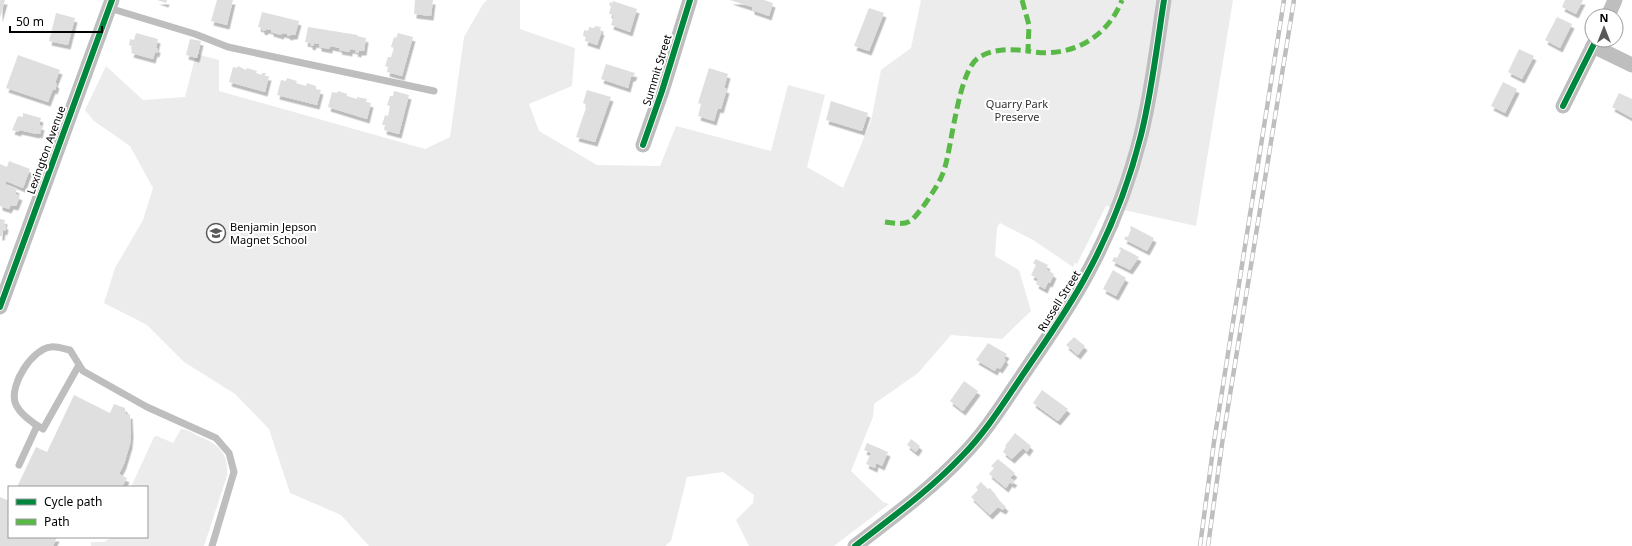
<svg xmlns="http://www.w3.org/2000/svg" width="1632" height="546" viewBox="0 0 1632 546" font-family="'Noto Sans',sans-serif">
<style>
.green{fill:#ececec}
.building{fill:#dfdfdf;filter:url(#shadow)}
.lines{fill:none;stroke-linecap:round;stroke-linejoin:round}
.lane{stroke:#bebebe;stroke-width:7}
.street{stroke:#bebebe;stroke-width:15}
.rail-casing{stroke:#bebebe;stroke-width:4.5}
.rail{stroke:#fff;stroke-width:3;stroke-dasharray:9;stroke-linecap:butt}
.quiet{stroke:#58b947;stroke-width:5;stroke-dasharray:10 5;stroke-linecap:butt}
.cycleway-casing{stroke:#fff;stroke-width:8}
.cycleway{stroke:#00873e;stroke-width:6}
.labels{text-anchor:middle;stroke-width:4;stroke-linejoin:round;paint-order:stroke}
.street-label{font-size:11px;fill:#000;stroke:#fff}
.park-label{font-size:11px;fill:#333;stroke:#fff}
.poi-label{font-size:11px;fill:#000;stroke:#fff;text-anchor:start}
</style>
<defs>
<filter id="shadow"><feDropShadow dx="2.5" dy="4.5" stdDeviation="0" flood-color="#0004"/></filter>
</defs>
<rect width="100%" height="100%" fill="#fff"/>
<g class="green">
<polygon points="487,0 520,0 520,29 575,48 572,86 529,104 539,131 597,165 660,166 676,126 771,151 788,85 825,95 807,167 843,188 871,121 881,70 911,48 921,0 1233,0 1196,226 1106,206 1077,264 1075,263 1073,267 1033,240 1000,223 997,228 995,256 1019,270 1031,311 1002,339 951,335 918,373 874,404 873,417 851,471 883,502 889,504 834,546 749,546 736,520 753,503 754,495 723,472 687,477 671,541 665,546 369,546 341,515 290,493 269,429 235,394 184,362 147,325 104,303 115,268 143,220 153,188 130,146 94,121 85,110 106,66 143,100 185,97 196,54 219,60 219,91 425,149 450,137 464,37 483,4"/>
<path d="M181,429C187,429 193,433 198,436C218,444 229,452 227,476L204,546H91V542H104L112,537H147V487H131L154,437L157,436L173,443Z"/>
</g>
<g class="building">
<polygon points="0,0 5,0 0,18"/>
<polygon points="157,0 167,0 166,3"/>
<polygon points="217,0 233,0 227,25 211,21"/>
<polygon points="415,0 433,0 431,16 414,14"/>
<polygon points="730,0 764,0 773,3 769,16 752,10 752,7"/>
<polygon points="1565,0 1583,0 1576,14 1562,7"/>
<polygon points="613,1 637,9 630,32 611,25 614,15 609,14 611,6 609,5 610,2 612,3"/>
<polygon points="869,8 884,13 869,51 854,46"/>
<polygon points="262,12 299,21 295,35 291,35 290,36 287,35 287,34 282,33 281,35 271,32 271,30 266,29 265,31 262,30 262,28 258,27"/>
<polygon points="56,13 75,18 68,45 49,41"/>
<polygon points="1557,17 1572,24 1560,48 1545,40"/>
<polygon points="595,26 601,27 600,30 602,31 597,45 585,41 586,37 583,36 584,30 588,31 589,27 594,28"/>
<polygon points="308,27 358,35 357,36 366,38 364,51 359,51 359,53 355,52 356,50 350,49 350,52 339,50 340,48 330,46 330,49 319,47 319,44 314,43 313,46 310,45 310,43 305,42"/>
<polygon points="136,33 158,39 156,48 158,48 157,53 155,52 153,59 131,53 133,47 129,45 130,39 134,40"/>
<polygon points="398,33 413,37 402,76 387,72 388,67 385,66 388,57 391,57 394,48 391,47 394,37 396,38"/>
<polygon points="190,39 201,41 197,58 186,55"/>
<polygon points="1519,49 1534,56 1522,79 1508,72"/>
<polygon points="18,55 60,70 55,83 57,84 55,90 53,89 48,102 6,88"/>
<polygon points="606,64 635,73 633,77 631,77 628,88 601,79"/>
<polygon points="238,66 246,70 247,68 257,71 256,73 262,75 262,73 266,73 265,76 269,76 265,92 229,82 233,67 237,68"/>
<polygon points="709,68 728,74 724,88 727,89 721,109 718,108 714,121 698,116 701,104 698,103"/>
<polygon points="287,78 297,81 296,83 306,86 307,83 316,86 316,89 321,90 317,105 277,95 281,80 286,81"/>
<polygon points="1503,82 1517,89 1505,113 1491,106"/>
<polygon points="587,90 611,97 595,142 576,137 587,105 583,103"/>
<polygon points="338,91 347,94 347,96 357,99 357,97 367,99 366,102 371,103 367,119 328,107 332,92 337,93"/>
<polygon points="394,91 409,95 399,134 384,130 385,125 382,125 385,115 388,116 390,106 387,105 390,96 393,96"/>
<polygon points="1619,93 1632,99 1632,118 1612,107"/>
<polygon points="831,101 868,113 862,131 826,120"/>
<polygon points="23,113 41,118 39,125 42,126 40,134 37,133 37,134 19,130 19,132 12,130 18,116 23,117"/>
<polygon points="9,161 30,169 23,188 6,181 5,184 17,189 15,194 20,196 16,206 11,205 9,209 0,206 0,164 7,167"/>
<polygon points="0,219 5,220 4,225 6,225 5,231 3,230 2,236 0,236"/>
<polygon points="1131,226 1154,238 1147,251 1124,239 1126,236 1128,237 1131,229 1130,228"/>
<polygon points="1120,247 1139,257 1130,270 1112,261 1114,257 1117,258 1121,250 1119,249"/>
<polygon points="1036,259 1048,265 1046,269 1054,274 1050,283 1048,282 1045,289 1036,284 1038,279 1031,275 1036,265 1033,263"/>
<polygon points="1113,270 1126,278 1116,296 1103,289"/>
<polygon points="1074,337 1085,346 1078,355 1066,345"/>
<polygon points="988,343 1007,354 1004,358 1006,360 1000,369 997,367 995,371 976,360"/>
<polygon points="964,381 978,391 963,411 950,401"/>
<polygon points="1042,390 1068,409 1058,421 1033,403"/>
<polygon points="74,395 110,413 114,404 125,408 126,415 130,414 131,433 130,444 124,464 119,474 127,478 122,487 17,487 36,447 47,452"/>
<polygon points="1015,433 1031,446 1027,452 1023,448 1012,459 1003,452 1006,447 1005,446"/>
<polygon points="911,439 920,446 916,452 907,445"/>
<polygon points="867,443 888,452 882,466 876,463 875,468 866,464 871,453 864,450"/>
<polygon points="998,459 1015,473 1010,478 1015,481 1012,484 1010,482 1006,488 989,474 994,468 991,466"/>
<polygon points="981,482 988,489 990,488 996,495 995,496 1006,507 1003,510 998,507 990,515 971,497 978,490 976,487"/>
<polygon points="0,497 9,501 9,537 57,537 53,546 0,546"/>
</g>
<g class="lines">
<g class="lane">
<polyline points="109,8 195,34 228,47 434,91"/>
<path d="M79,365L43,429C34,424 18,413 15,402C10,384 32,349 51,347C57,346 64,349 70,350L83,371L147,407L216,438L229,453L234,472L212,546"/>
<polyline points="19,465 37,426"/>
</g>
<g class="street">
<polyline points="1608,16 1615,0"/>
<polyline points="1593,46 1632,65"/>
<polyline points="1563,106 1596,40"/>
<polyline points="643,145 662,91 690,0"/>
<polyline points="0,307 112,0"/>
<path d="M855,546C891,518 930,490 962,456C987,431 1006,399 1026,370C1047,339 1069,308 1087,274C1111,230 1129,183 1141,135C1152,91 1157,45 1164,0"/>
</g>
<defs>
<g id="rail">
<polyline points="1200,546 1214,442 1284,0"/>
<polyline points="1208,546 1222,444 1294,0"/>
</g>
</defs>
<use href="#rail" class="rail-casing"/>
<use href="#rail" class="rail"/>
<g class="quiet">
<path d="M1022,0L1029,25L1028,51C1069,59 1107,39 1122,0"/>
<path d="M885,222C911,226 910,223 925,204C933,192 941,181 945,167C952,143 959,71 978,58C993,48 1012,49 1028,51"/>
</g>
<defs>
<g id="cycleway">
<polyline points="1563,106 1596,40"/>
<polyline points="643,145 662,91 690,0"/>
<polyline points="0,307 112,0"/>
<path d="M855,546C891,518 930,490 962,456C987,431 1006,399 1026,370C1047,339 1069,308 1087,274C1111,230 1129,183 1141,135C1152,91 1157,45 1164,0"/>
</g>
</defs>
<use href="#cycleway" class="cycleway-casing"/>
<use href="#cycleway" class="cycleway"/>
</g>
<defs>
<symbol id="school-ring" viewBox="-11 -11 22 22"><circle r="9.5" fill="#fff" stroke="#595959" stroke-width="1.5"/><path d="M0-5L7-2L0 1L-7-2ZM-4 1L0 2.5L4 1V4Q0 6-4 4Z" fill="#595959"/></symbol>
</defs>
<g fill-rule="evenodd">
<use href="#school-ring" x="205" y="222" width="22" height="22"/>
</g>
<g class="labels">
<g class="street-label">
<text transform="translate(657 70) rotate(-73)" y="4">Summit Street</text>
<text transform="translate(46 150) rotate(-70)" y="4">Lexington Avenue</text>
<text transform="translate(1059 301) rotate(-58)" y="4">Russell Street</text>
</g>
<g class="park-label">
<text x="1017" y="108">Quarry Park<tspan x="1017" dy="13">Preserve</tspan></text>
</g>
<g class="poi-label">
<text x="230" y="231">Benjamin Jepson<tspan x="230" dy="13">Magnet School</tspan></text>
</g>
</g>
<rect x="8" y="486" width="140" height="52" fill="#ffffff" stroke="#999999"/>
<rect x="16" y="499" width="20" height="6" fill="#00873e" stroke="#999999"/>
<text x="44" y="506" font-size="12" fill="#000000">Cycle path</text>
<rect x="16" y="519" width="20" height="6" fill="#58b947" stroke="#999999"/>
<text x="44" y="526" font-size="12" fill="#000000">Path</text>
<g transform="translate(1604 28)"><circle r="19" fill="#ffffff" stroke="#999999"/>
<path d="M0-3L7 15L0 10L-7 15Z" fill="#595959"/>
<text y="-6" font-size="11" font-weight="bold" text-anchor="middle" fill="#000000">N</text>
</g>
<path d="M10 26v6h92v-6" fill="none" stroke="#000000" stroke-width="2"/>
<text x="16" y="26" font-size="12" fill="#000000" stroke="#ffffff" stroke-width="3" paint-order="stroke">50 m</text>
</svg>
